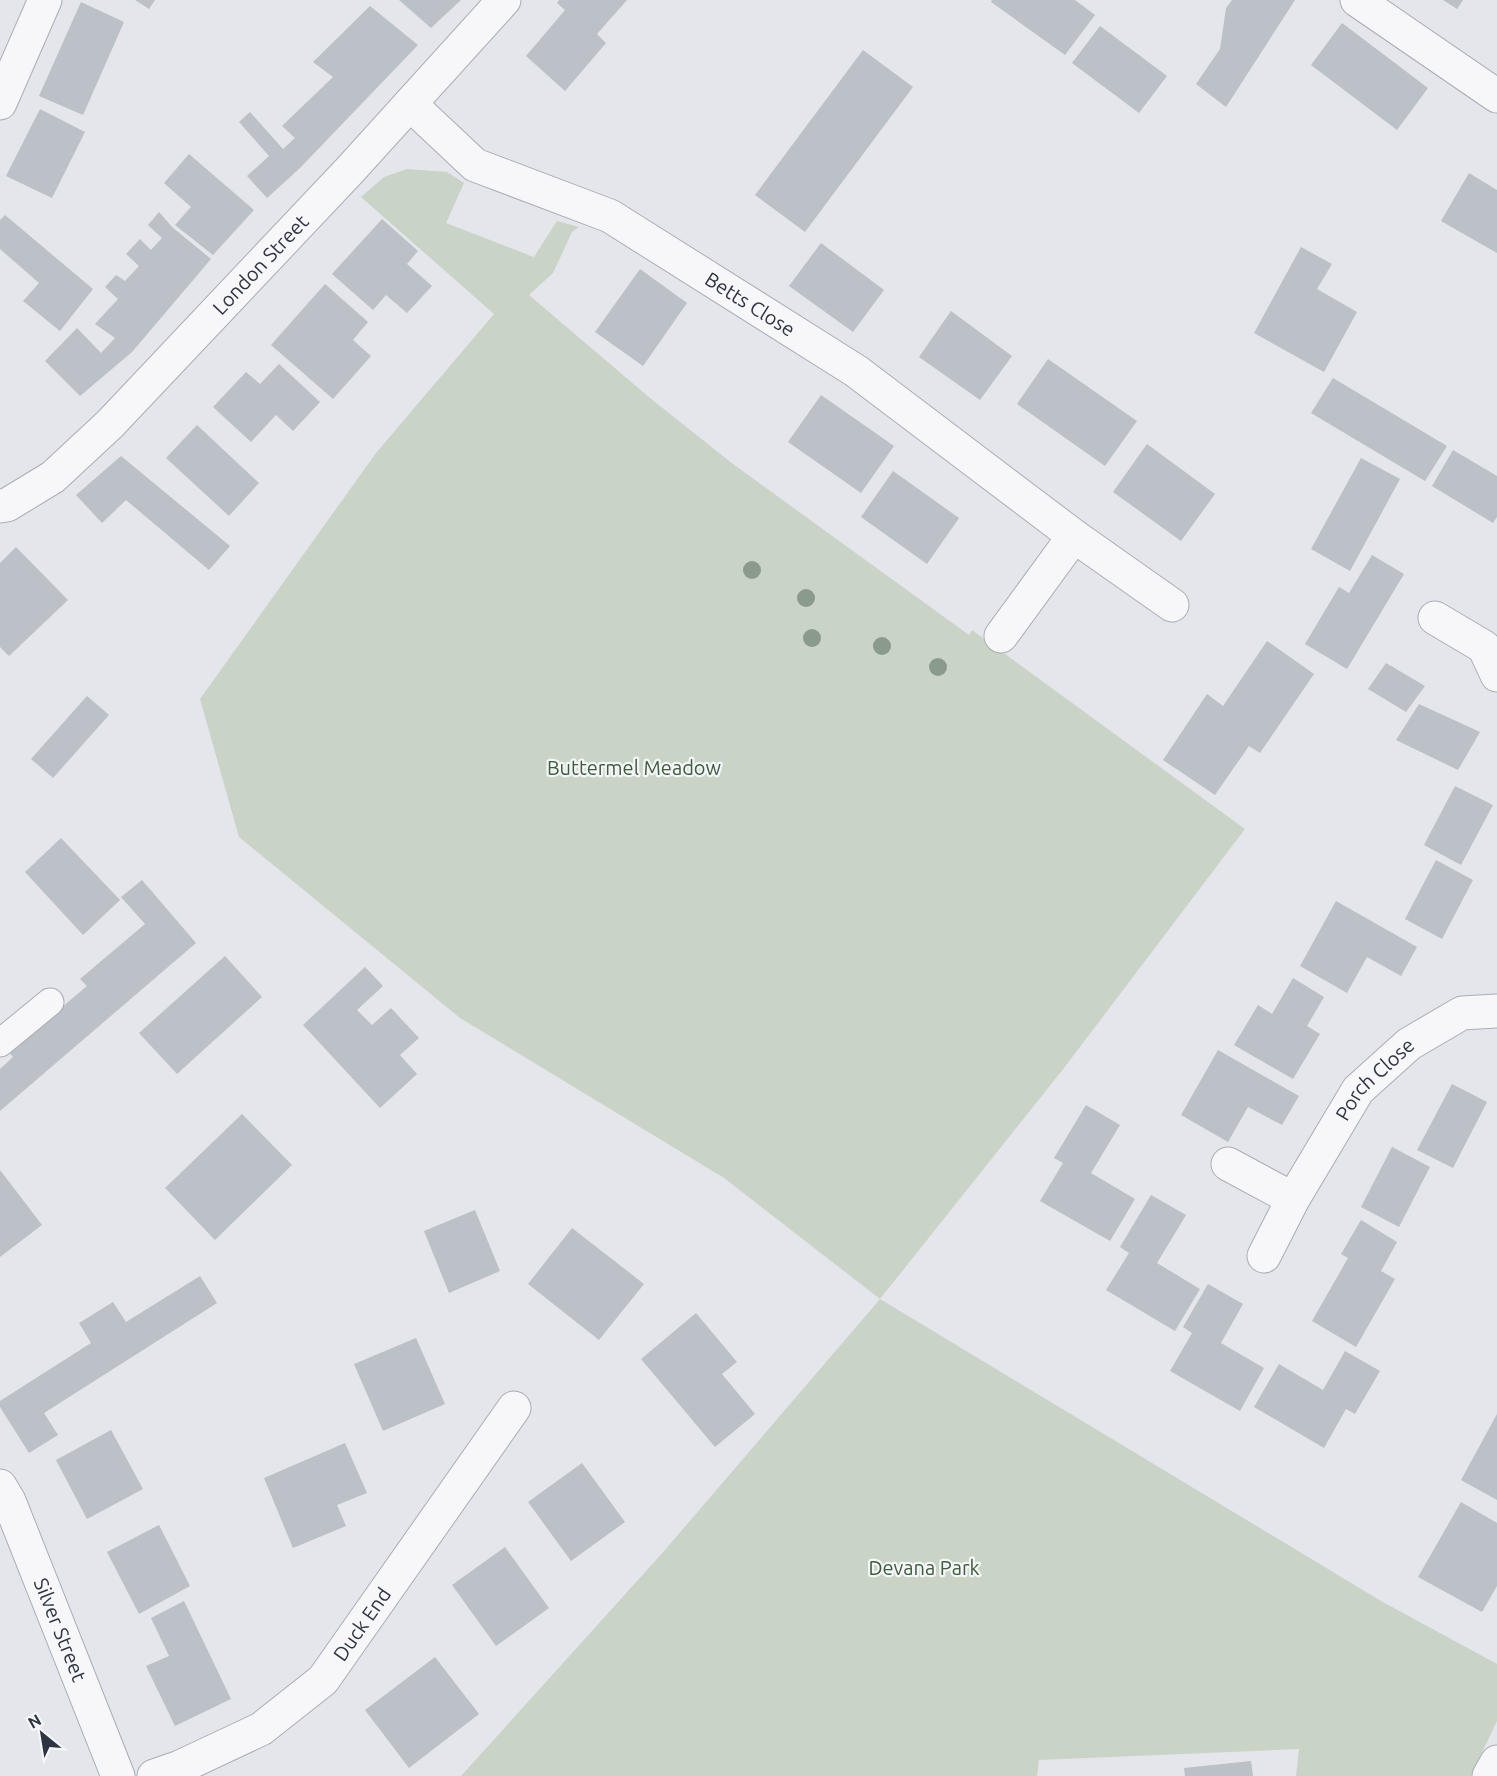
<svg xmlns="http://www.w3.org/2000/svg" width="1497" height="1776" viewBox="0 0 1497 1776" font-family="Ubuntu,sans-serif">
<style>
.green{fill:#c9d4c6}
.building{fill:#bcc0c7}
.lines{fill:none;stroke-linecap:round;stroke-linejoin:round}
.service-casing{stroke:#a9adb5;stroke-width:29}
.minor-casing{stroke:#a9adb5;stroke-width:35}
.tertiary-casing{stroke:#a9adb5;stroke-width:35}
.service{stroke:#f7f7f9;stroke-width:27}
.minor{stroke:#f7f7f9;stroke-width:33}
.tertiary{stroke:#f7f7f9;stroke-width:33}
.tree{fill:#8a9a8b}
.labels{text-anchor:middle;stroke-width:4.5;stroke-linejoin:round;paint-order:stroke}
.street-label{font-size:20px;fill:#2d3442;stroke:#f4f5f8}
.park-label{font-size:20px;fill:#405c3c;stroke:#f4f5f8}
</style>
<rect width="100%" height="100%" fill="#e4e6eb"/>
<polygon class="green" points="407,169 447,172 464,183 446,223 534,257 557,221 579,227 572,232 553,273 529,295 650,398 733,464 969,635 972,630 1245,829 1064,1068 880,1299 1381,1601 1497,1664 1497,1721 1471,1776 1296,1776 1299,1749 1039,1760 1037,1776 461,1776 665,1550 880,1299 724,1178 460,1018 239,837 200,699 376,453 494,314 361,197 384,177"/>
<g class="building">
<polygon points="135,0 155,0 149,9"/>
<polygon points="399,0 461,0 431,28"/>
<polygon points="559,0 627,0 597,34 606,43 565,91 526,56 565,10 557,3"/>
<polygon points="992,0 1075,0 1095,15 1065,55 991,2"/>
<polygon points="1232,0 1295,0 1226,107 1196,84 1220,49 1226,8"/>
<polygon points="1443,0 1463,0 1457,9"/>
<polygon points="81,2 124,22 83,115 39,96"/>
<polygon points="370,6 418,45 300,168 267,198 247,176 269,156 239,122 250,112 283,149 295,138 282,126 333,77 313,62"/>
<polygon points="1342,23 1428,88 1397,130 1311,65"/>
<polygon points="1100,26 1167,76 1139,113 1072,63"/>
<polygon points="863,50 913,87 805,232 755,195"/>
<polygon points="40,109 85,132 52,198 6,176"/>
<polygon points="189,154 254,210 213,255 175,225 191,207 164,183"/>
<polygon points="1469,173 1497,190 1497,253 1441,221"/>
<polygon points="159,212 172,227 211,259 132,352 80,396 45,361 77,328 101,353 115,338 95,324 118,299 105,287 116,275 125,281 139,266 126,254 140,239 151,250 162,238 148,225"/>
<polygon points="5,215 93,289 60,331 23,301 39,283 0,249 0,220"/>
<polygon points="382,219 418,251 407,264 432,286 407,313 386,295 373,310 332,274"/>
<polygon points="821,243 884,290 853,332 789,286"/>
<polygon points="1301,247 1332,264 1317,289 1357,312 1324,372 1254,333"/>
<polygon points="640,269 687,303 643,366 595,332"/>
<polygon points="325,284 368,322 353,340 371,356 333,399 271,345"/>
<polygon points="951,311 1012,356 980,400 919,357"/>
<polygon points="1048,359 1137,421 1105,466 1017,404"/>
<polygon points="279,364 320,402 293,431 276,415 251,442 213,407 246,372 260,384"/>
<polygon points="1333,378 1447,446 1425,481 1311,413"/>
<polygon points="821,395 894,446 861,493 788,442"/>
<polygon points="197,425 259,483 229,516 166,458"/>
<polygon points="1147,444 1215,494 1181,541 1113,492"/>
<polygon points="1453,450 1497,476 1497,517 1493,523 1432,486"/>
<polygon points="121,456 230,546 209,570 126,500 102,523 76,495"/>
<polygon points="1361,458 1400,479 1350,571 1311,549"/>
<polygon points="893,471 959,518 927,564 861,517"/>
<polygon points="16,547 68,600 9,656 0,647 0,563"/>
<polygon points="1372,555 1404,574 1347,669 1305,644 1339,587 1349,593"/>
<polygon points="1267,641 1314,674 1260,753 1249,746 1215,795 1163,760 1207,694 1223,706"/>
<polygon points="1386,663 1425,686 1406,712 1368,689"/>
<polygon points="87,696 109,715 53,778 31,759"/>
<polygon points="1419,704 1480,732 1458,770 1396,740"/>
<polygon points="1455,786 1493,805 1461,865 1424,845"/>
<polygon points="61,838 120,900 83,935 25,872"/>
<polygon points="1436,860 1473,880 1442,939 1405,919"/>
<polygon points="142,880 196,943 0,1111 0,1069 13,1057 9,1052 87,986 80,979 145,924 121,897"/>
<polygon points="1336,901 1417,947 1401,976 1367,957 1347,993 1300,966"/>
<polygon points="225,956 262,997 177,1074 139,1033"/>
<polygon points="365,967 383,986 357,1010 372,1025 391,1008 419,1038 400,1055 417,1074 380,1108 303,1025"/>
<polygon points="1293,978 1324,997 1307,1026 1320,1034 1293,1079 1234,1045 1258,1005 1272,1014"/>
<polygon points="1218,1050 1299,1096 1282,1125 1248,1107 1228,1142 1181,1115"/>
<polygon points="1452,1084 1487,1102 1453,1168 1417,1150"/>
<polygon points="1086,1105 1120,1125 1091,1173 1135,1199 1110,1241 1040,1201 1063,1163 1054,1158"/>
<polygon points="242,1114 292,1165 215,1240 165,1188"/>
<polygon points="1392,1147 1430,1167 1399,1227 1361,1207"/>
<polygon points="0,1170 42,1225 0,1257"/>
<polygon points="1151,1195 1186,1215 1157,1263 1200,1289 1175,1331 1106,1290 1129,1253 1120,1247"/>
<polygon points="475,1210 500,1271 449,1293 424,1231"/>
<polygon points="1361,1220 1397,1242 1381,1271 1395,1279 1356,1347 1312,1321 1348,1258 1341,1254"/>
<polygon points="572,1228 644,1284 599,1340 528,1284"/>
<polygon points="200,1276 217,1303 44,1413 58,1435 29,1453 0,1407 0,1401 91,1343 79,1323 113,1302 126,1322"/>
<polygon points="1208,1284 1243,1304 1221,1343 1264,1368 1240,1411 1170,1371 1192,1333 1183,1327"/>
<polygon points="696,1313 737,1362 722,1374 755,1414 715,1447 641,1359"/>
<polygon points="416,1338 445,1404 383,1431 354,1364"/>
<polygon points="1345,1351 1380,1371 1355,1414 1346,1409 1324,1448 1254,1407 1279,1364 1323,1390"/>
<polygon points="1497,1414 1497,1500 1461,1480"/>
<polygon points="111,1430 143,1489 87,1519 56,1460"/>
<polygon points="345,1443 367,1493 337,1505 346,1526 293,1548 264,1478"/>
<polygon points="582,1463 625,1522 571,1561 528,1502"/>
<polygon points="1461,1502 1497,1523 1497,1586 1482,1612 1418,1577"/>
<polygon points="159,1525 190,1586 139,1614 107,1552"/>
<polygon points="505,1547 549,1608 496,1646 452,1585"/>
<polygon points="184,1601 231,1699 175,1726 146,1666 169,1656 151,1618"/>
<polygon points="435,1657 479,1714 409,1768 365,1710"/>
<polygon points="1251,1761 1253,1776 1185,1776 1184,1768"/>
</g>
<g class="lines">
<defs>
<polyline id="service" points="0,1043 50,1002"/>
<g id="minor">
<polyline points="0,103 45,0"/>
<path id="s1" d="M410,104L475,165L610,216L856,371L1074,536L1172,605"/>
<polyline points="1435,618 1484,647 1497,675"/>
<polyline points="1001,636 1074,536"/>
<polyline points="1228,1164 1293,1199"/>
<path id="s2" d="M1264,1256L1293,1199L1358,1090L1409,1044L1462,1013L1497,1011"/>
<path id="s3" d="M0,1486L9,1501L118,1776"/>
<path id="s4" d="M154,1776L180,1767L261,1729L323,1680L514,1408"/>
<polyline points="1489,1776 1497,1762"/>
</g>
<g id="tertiary">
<polyline points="1357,0 1497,96"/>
<path id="s5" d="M0,506L7,505L53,477L110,424L350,170L504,0"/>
</g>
</defs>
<use href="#service" class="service-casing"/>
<use href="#minor" class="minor-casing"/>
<use href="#tertiary" class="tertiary-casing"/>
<use href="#service" class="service"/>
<use href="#minor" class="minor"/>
<use href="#tertiary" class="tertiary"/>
</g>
<g class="tree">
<circle cx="752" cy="570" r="9"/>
<circle cx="806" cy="598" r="9"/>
<circle cx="812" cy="638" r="9"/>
<circle cx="882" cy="646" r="9"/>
<circle cx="938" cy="667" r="9"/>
</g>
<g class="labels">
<g class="street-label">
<text dy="7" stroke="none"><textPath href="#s5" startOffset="358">London Street</textPath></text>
<text dy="7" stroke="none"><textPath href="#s1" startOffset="399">Betts Close</textPath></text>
<text dy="7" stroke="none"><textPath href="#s2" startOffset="210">Porch Close</textPath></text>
<text dy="7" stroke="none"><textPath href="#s4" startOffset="264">Duck End</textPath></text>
<text dy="7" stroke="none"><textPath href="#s3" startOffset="156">Silver Street</textPath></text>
</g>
<g class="park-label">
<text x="634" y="775">Buttermel Meadow</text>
<text x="924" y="1575">Devana Park</text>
</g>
</g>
<g transform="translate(42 1734) rotate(330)" stroke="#f4f5f8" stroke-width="4.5" paint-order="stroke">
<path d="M0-4.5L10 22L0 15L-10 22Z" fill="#2d3442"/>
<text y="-9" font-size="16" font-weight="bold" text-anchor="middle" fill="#2d3442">N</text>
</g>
</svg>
